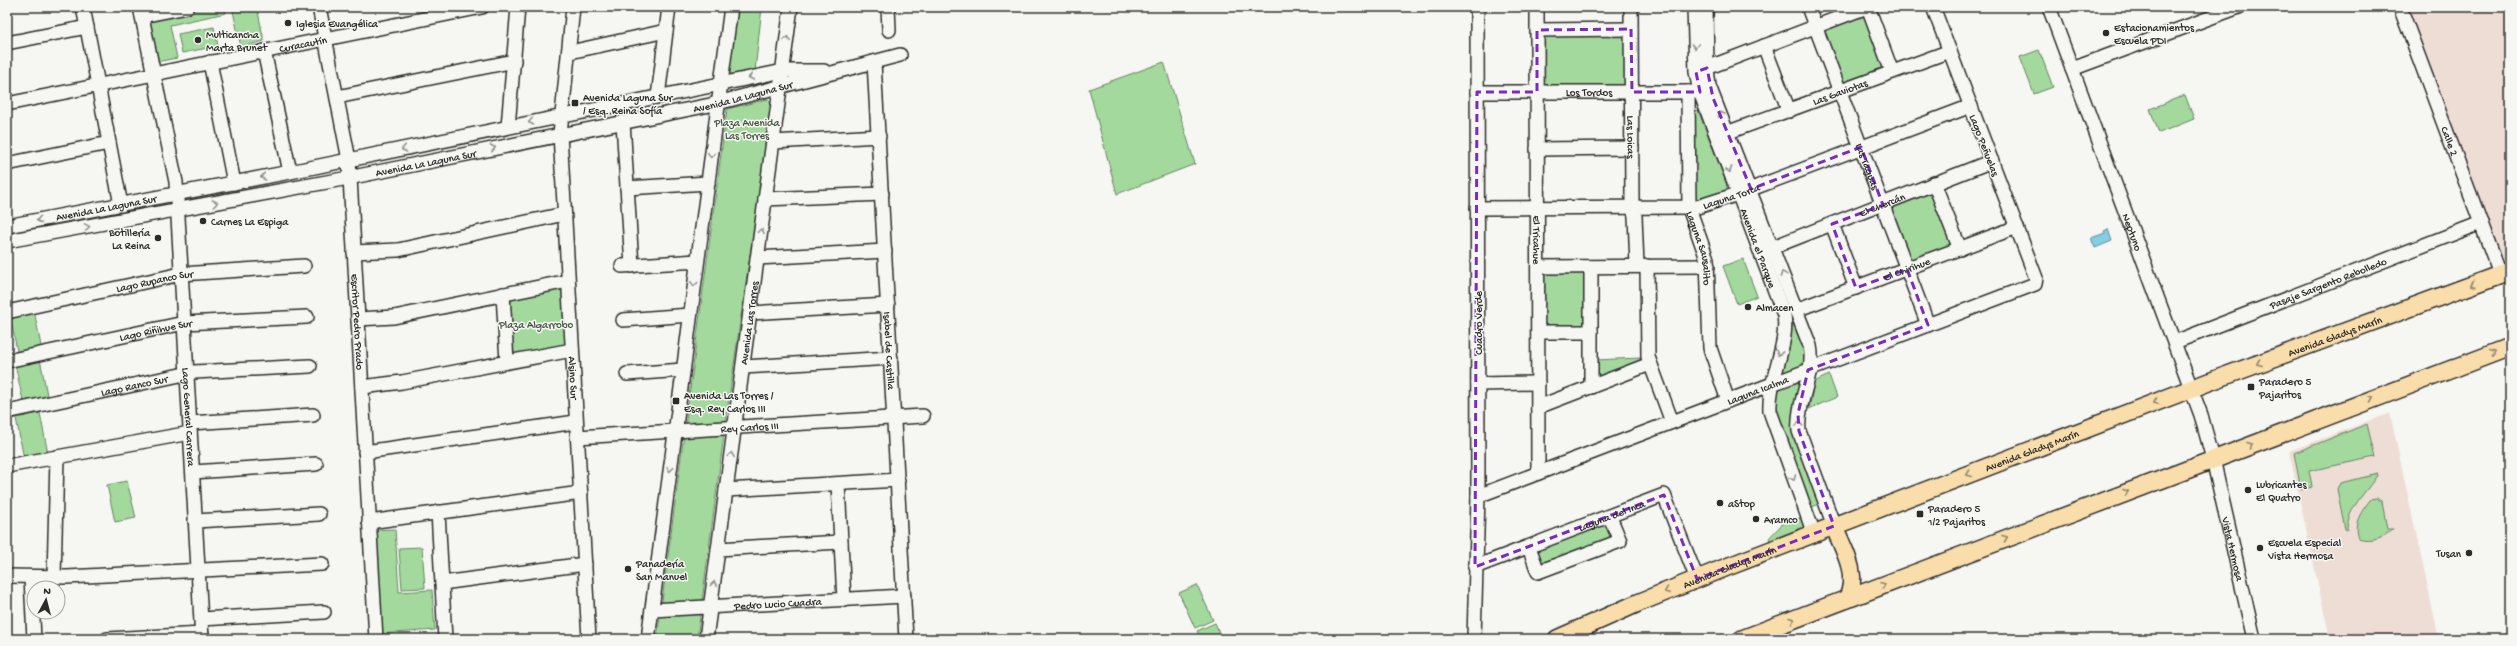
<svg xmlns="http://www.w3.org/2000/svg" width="2517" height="646" viewBox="0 0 2517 646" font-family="'Gochi Hand',sans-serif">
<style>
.built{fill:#eeddd5}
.green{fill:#a3d99c;stroke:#678264}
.water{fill:#83cee4;stroke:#608d9a}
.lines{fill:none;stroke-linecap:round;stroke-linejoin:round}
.minor-casing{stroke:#2b2b2b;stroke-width:16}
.major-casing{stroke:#2b2b2b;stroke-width:20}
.minor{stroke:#f6f6f2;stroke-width:13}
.major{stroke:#f9deab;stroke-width:17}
.oneway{stroke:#90908e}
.oneway2{stroke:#92846b}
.marked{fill:none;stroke:#7b2cbf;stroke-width:3;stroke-dasharray:8 5;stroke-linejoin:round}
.poi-dot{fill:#2b2b2b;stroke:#f6f6f2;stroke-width:1.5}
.labels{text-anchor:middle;stroke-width:3;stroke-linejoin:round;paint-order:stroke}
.poi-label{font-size:11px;fill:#2b2b2b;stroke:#f6f6f2;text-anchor:start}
.street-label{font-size:11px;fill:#2b2b2b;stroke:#f6f6f2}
.park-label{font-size:11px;fill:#495647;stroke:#f6f6f2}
</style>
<rect width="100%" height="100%" fill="#f6f6f2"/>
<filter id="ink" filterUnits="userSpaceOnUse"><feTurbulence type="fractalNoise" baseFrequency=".025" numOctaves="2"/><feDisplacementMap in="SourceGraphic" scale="8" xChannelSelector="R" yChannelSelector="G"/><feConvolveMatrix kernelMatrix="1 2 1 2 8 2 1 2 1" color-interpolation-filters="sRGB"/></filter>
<g filter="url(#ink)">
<g class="built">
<polygon points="2408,7 2510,7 2510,260 2503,262"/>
<polygon points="2390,413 2439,639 2330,639 2289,451"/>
<polygon points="435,634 435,639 383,639 383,637"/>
</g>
<g class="green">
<polygon points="201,7 225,7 226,13 170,25 177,58 156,62 147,18"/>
<polygon points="232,7 257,7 264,41 241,47"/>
<polygon points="737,7 762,7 755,71 729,75"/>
<polygon points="1865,10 1888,69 1845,86 1821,26"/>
<polygon points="214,27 218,46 182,53 178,34"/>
<rect x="1542" y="36" width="84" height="52"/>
<polygon points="2039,50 2053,87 2034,94 2020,57"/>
<polygon points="1164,62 1195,164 1117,194 1089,89"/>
<polygon points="2185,95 2194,119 2159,133 2150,109"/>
<polygon points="768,99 772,105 727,412 697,639 657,639 727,109"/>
<polygon points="1698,110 1727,185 1726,191 1694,201 1693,111"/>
<polygon points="1931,189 1955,246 1911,262 1890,207"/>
<polygon points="1743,259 1757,296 1737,304 1723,266"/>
<polygon points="1544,271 1587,271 1587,329 1544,328"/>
<polygon points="562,288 567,348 510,358 507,299"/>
<polygon points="34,310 42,351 18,356 10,315"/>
<path d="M1793,317C1799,333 1808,351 1802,368L1779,377L1789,319Z"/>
<polygon points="1640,358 1641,363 1600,378 1596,374 1595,360"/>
<polygon points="40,359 48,400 24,405 15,364"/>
<polygon points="1829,375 1837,397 1809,409 1814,382"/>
<path d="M1798,382L1801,388L1792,423L1820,500L1817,505L1812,507L1807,505C1798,481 1769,417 1774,395C1776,387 1792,384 1798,382Z"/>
<polygon points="40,413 48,454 24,459 16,418"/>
<polygon points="2367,424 2375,457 2309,471 2312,487 2301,490 2294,453"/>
<path d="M2378,474C2367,492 2347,508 2347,530L2345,529L2337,489L2340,483Z"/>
<polygon points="127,481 136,518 115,522 107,485"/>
<path d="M2377,498L2382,502L2387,529H2393C2384,538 2370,542 2358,538C2352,524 2362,510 2371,499Z"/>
<polygon points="1801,518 1806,531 1771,546 1769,538 1784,522"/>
<polygon points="1608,522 1614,538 1541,566 1535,551"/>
<polygon points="395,529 399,592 432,590 435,630 381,634 374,530"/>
<polygon points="422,547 425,588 402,589 399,548"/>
<polygon points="1197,585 1213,620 1195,628 1179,593"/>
<polygon points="1215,623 1222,639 1201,639 1197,631"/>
</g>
<polygon class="water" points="2108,229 2112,241 2095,248 2091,238 2105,233 2104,231"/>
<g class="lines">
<defs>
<g id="minor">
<polyline points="83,7 121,205"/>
<path id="s1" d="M140,7L176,182L202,639"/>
<path id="s2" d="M319,7L349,160L376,639"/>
<path id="s3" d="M573,7L560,134L589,639"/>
<polyline points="888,7 889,30"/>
<path id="s4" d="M1537,7L1538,473"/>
<path id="s5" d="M1631,7L1632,203L1635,216L1637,266"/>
<path id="s6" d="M1694,7L1696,72L1700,92L1784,315C1789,345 1768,379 1770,411L1814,534"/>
<path d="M1706,7L1707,68L1709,86L1810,346C1816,372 1796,402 1799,431L1834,526"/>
<path id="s7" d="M1808,7L1928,325"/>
<polyline points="1868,7 1892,72"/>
<path id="s8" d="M2049,7L2201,415L2213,459L2254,639"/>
<path id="s9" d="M2400,7L2500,274"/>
<polyline points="142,16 187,7"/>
<polyline points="1537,30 1631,29"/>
<polyline points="7,43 87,27"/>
<polyline points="1764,46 1789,111"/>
<polyline points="264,51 290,172"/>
<polyline points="570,52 666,31"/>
<polyline points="210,62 234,183"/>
<path id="s10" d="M874,62L906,639"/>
<polyline points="2072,69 2239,7"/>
<polyline points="1699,71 1867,7"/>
<path id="s11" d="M1477,92H1696"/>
<path id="s12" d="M1688,92L1689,208L1707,259L1710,348L1728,401"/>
<polyline points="337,97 514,61"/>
<polyline points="658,97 669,7"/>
<path id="s13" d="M7,104L482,7"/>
<polyline points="623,122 632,266"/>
<polyline points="508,127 518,7"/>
<path id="s14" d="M1729,132L1950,51"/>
<polyline points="773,142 879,136"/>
<polyline points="1537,149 1632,148"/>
<polyline points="7,164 109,143"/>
<polyline points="1934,183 1960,249"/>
<polyline points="627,188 708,183"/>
<polyline points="765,199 882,194"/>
<path id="s15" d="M1477,208L1697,207L1738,194L1971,106"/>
<polyline points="1832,224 1856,288"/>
<path id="s16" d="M7,226L290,172L769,74L783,71H824"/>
<path id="s17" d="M7,241L343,179L710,105L900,55"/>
<path id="s18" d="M1773,247L1992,161"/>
<polyline points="354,252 398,250 564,214"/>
<polyline points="757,258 885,251"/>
<polyline points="622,266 697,261"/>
<polyline points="1647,266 1648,357 1672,422"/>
<polyline points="1538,267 1708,266"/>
<polyline points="1591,267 1591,387"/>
<polyline points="503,294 507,362"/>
<path id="s19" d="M1796,310L2017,227"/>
<path id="s20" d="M7,312L181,274L304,266"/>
<polyline points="750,313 888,305"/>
<polyline points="358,319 394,317 568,281"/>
<polyline points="623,320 690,315"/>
<polyline points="1538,332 1591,332"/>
<path id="s21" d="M2175,342L2481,223"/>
<path id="s22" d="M7,361L184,323L307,317"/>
<polyline points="743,367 891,358"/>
<polyline points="627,374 683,370"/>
<polyline points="1478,384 1538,383"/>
<polyline points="362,387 402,382 572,350"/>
<polyline points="1538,407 1650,364"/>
<path id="s23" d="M7,412L194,372L310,366"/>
<polyline points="190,423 313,415"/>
<path id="s24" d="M577,437L923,416"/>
<polyline points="365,452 576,422"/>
<polyline points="7,466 190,433"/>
<polyline points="193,472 316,464"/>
<polyline points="838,484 844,600"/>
<polyline points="726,490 898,480"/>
<path id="s25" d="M1478,496L2035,284L2036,278L1933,7"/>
<polyline points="438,512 445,639"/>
<polyline points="195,521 319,514"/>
<polyline points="369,522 581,493"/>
<polyline points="1529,547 1538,572 1620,541 1610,517"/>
<polyline points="718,549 841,542"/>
<path id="s26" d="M1475,567L1664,495L1697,579"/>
<polyline points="7,576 67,577 322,564"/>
<polyline points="31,577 34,639"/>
<polyline points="54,577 57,457"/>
<polyline points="442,583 585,564"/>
<path id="s27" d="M652,610L904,596"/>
<polyline points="201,619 324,612"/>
<polyline points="107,639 202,634"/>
<polyline points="648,639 731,7"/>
<path id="s28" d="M706,639L791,7"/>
<polyline points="1474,639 1478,496 1477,7"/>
</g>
<g id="major">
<path d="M1834,526C1843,549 1860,575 1847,599"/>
<path id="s29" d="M1557,639L1638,603L1727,567L2206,383L2510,271"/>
<polyline points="1742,639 2510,347"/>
</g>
</defs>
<use href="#minor" class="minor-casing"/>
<use href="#major" class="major-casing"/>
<use href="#minor" class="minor"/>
<use href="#major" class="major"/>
</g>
<defs><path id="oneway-chevron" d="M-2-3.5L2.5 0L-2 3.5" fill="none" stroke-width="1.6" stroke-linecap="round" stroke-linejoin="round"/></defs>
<g class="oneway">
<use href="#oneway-chevron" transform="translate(787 39) rotate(-83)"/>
<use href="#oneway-chevron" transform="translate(1695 46) rotate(88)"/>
<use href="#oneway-chevron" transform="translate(751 77) rotate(169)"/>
<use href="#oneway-chevron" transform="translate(1721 114) rotate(-115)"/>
<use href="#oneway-chevron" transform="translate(531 122) rotate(168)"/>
<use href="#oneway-chevron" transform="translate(493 148) rotate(-12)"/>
<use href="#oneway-chevron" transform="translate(404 149) rotate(168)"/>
<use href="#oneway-chevron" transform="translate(711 155) rotate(97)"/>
<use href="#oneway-chevron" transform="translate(1729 170) rotate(69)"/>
<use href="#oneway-chevron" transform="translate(263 177) rotate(169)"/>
<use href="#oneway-chevron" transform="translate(215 203) rotate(-11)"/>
<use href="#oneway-chevron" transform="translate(39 220) rotate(170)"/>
<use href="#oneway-chevron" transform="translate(87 227) rotate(-10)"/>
<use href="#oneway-chevron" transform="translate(761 231) rotate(-82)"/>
<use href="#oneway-chevron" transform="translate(1783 274) rotate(-110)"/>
<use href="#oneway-chevron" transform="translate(694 284) rotate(97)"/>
<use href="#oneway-chevron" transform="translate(1779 353) rotate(103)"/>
<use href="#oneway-chevron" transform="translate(1799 424) rotate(-93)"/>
<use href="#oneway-chevron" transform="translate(731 455) rotate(-82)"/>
<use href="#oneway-chevron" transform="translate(670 469) rotate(97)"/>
<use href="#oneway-chevron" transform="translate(1793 478) rotate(70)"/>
<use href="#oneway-chevron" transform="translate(714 584) rotate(-82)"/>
</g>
<g class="oneway2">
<use href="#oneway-chevron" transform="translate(2473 284) rotate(160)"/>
<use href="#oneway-chevron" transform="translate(2493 353) rotate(-20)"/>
<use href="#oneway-chevron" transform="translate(2259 363) rotate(159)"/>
<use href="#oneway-chevron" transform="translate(2371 398) rotate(-21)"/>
<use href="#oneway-chevron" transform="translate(2156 402) rotate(159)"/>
<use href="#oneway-chevron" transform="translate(2250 445) rotate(-21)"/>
<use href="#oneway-chevron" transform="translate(1969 474) rotate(159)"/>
<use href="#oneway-chevron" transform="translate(2126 492) rotate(-21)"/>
<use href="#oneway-chevron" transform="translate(2005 538) rotate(-21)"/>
<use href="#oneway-chevron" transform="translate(1883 585) rotate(-21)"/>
<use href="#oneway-chevron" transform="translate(1667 591) rotate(158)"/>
<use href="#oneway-chevron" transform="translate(1792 620) rotate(-21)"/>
</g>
</g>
<path class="marked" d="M1631,29L1632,92H1700L1696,72L1707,68L1713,98L1751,189L1861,147L1883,205L1832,224L1856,288L1907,269L1928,325L1808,370L1798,414L1799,431L1834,526L1697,579L1664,495L1475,567L1477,92H1537V30Z"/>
<g class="poi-dot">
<circle cx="288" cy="23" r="4"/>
<circle cx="2106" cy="33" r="4"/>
<circle cx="198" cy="40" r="4"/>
<rect x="571" y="99" width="8" height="8" rx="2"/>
<circle cx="203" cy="221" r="4"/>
<circle cx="158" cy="238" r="4"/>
<circle cx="1748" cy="307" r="4"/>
<rect x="2247" y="383" width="8" height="8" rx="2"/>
<rect x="672" y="397" width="8" height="8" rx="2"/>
<circle cx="2248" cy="490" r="4"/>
<circle cx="1720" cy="503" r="4"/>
<rect x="1916" y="510" width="8" height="8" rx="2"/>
<circle cx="1756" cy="519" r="4"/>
<circle cx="2260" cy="548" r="4"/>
<circle cx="2469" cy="553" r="4"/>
<circle cx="628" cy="569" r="4"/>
</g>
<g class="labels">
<g class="poi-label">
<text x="296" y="27">Iglesia Evangélica</text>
<text x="2114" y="31">Estacionamientos<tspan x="2114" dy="13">Escuela PDI</tspan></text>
<text x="206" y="38">Multicancha<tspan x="206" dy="13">Marta Brunet</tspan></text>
<text x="583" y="101">Avenida Laguna Sur<tspan x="583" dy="13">/ Esq. Reina Sofía</tspan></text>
<text x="211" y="225">Carnes La Espiga</text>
<text x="150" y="236" text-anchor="end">Botillería<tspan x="150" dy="13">La Reina</tspan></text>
<text x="1756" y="311">Almacen</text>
<text x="2259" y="385">Paradero 5<tspan x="2259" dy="13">Pajaritos</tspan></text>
<text x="684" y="399">Avenida Las Torres /<tspan x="684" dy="13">Esq. Rey Carlos III</tspan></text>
<text x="2256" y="488">Lubricantes<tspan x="2256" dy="13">El Quatro</tspan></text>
<text x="1728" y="507">aStop</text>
<text x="1928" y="512">Paradero 5<tspan x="1928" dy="13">1/2 Pajaritos</tspan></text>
<text x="1764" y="523">Aramco</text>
<text x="2268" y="546">Escuela Especial<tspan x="2268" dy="13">Vista Hermosa</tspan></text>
<text x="2461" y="557" text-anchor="end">Tusan</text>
<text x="636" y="567">Panadería<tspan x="636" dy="13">San Manuel</tspan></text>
</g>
<g class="street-label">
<text dy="4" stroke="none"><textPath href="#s13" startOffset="302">Curacautín</textPath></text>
<text dy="4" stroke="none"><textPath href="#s11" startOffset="112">Los Tordos</textPath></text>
<text dy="4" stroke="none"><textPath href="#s14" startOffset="118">Las Gaviotas</textPath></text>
<text dy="4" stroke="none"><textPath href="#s17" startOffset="750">Avenida La Laguna Sur</textPath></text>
<text dy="4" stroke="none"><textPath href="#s5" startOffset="130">Las Loicas</textPath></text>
<text dy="4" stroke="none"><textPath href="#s9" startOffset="143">Calle 2</textPath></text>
<text transform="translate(1985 145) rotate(69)" y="4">Lago Peñuelas</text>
<text dy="4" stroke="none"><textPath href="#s17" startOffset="426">Avenida La Laguna Sur</textPath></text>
<text dy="4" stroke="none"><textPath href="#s7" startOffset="170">Las Taguas</textPath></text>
<text dy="4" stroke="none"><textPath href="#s15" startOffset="256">Laguna Torca</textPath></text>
<text dy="4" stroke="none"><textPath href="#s18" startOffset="117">El Chercán</textPath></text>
<text dy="4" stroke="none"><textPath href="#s16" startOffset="101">Avenida La Laguna Sur</textPath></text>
<text dy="4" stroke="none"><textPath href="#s8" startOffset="240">Neptuno</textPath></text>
<text dy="4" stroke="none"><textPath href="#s4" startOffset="233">El Tricahue</textPath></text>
<text dy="4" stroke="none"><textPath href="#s12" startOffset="158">Laguna Sausalito</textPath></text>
<text dy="4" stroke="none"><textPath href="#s6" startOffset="252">Avenida el Parque</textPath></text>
<text dy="4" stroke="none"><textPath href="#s19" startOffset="118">El Chirihue</textPath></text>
<text dy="4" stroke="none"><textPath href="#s20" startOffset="151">Lago Rupanco Sur</textPath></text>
<text dy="4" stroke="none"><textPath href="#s21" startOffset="164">Pasaje Sargento Rebolledo</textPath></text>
<text dy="4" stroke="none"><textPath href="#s2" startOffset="318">Escritor Pedro Prado</textPath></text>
<text dy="4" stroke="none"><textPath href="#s28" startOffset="319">Avenida Las Torres</textPath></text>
<text transform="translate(1478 323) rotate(-90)" y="4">Cuadro Verde</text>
<text dy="4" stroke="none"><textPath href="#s22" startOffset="152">Lago Riñihue Sur</textPath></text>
<text dy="4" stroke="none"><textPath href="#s29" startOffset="835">Avenida Gladys Marín</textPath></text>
<text dy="4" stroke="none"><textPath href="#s10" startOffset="289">Isabel de Castilla</textPath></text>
<text dy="4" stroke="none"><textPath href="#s3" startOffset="372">Alsino Sur</textPath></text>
<text dy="4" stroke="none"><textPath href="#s23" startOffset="130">Lago Ranco Sur</textPath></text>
<text dy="4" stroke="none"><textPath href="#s25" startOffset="299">Laguna Icalma</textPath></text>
<text dy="4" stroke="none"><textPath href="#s1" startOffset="414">Lago General Carrera</textPath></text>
<text dy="4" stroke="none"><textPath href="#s24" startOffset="173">Rey Carlos III</textPath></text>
<text dy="4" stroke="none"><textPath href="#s29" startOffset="511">Avenida Gladys Marín</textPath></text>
<text dy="4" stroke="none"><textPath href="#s26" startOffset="146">Laguna del Inca</textPath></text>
<text dy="4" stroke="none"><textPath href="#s8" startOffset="573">Vista Hermosa</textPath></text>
<text dy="4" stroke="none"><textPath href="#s29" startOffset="187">Avenida Gladys Marín</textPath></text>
<text dy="4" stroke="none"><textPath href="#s27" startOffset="126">Pedro Lucio Cuadra</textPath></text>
</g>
<g class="park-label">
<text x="747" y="126">Plaza Avenida<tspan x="747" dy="13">Las Torres</tspan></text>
<text x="536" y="328">Plaza Algarrobo</text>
</g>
</g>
<rect width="2517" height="646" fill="none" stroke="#f6f6f2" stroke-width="24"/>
<rect x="12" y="12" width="2493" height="622" fill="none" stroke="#2b2b2b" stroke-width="1.5" filter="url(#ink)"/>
<g transform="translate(46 600) rotate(7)"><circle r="19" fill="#f6f6f2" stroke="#a5a5a2"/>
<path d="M0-3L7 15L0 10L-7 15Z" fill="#2b2b2b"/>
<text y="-6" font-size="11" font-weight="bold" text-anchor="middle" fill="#2b2b2b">N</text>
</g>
</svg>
